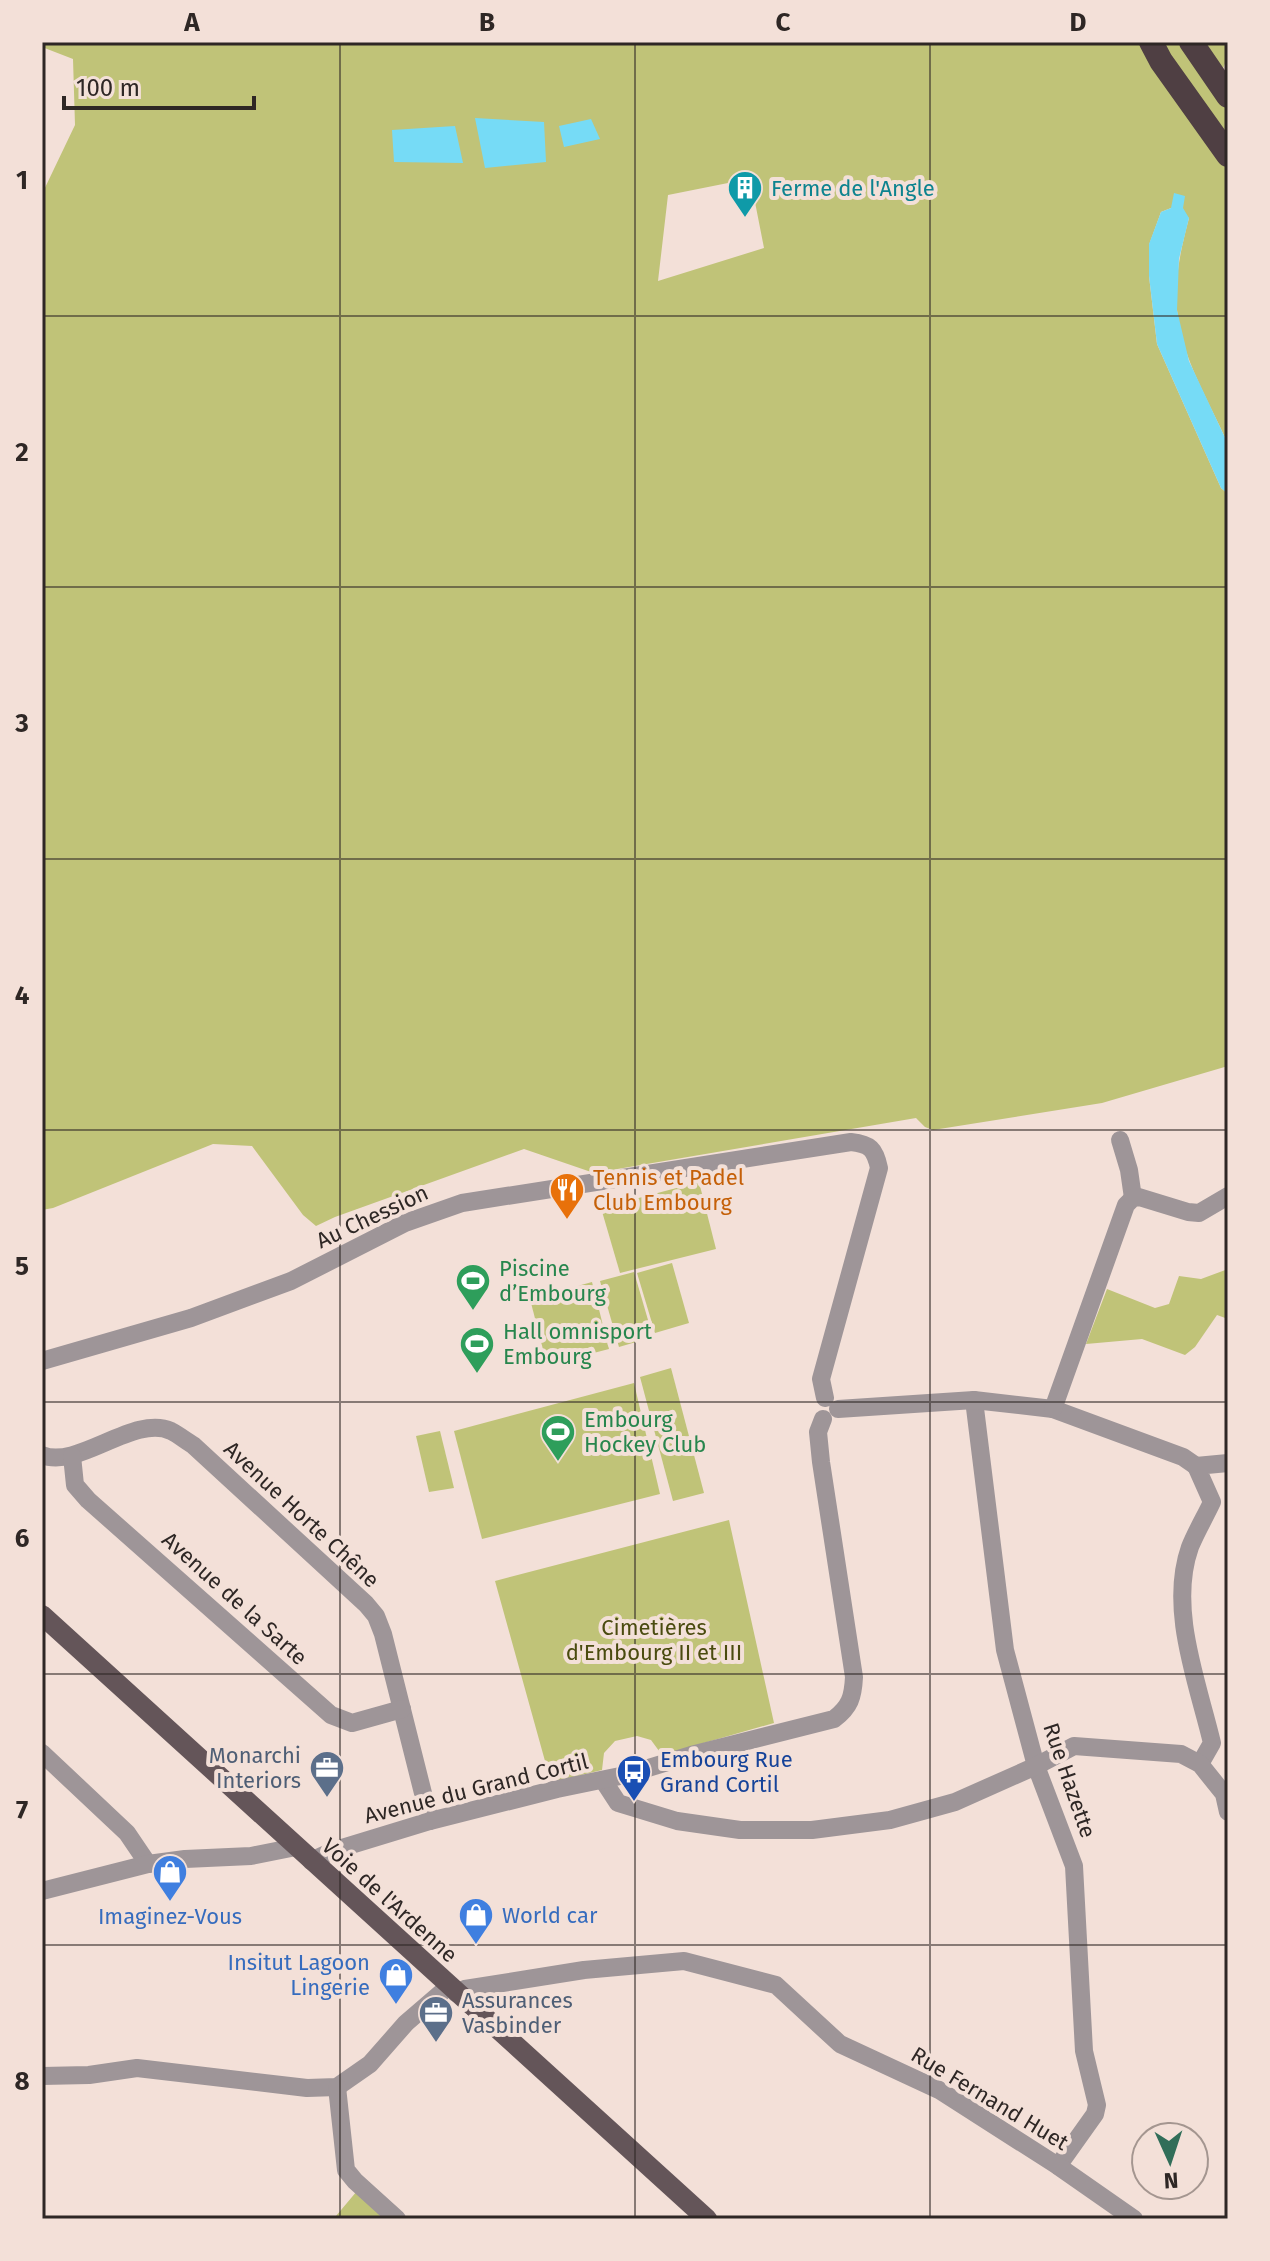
<svg xmlns="http://www.w3.org/2000/svg" width="1270" height="2261" viewBox="0 0 1270 2261" font-family="'Fira Sans',sans-serif">
<style>
.green{fill:#c0c378;fill-rule:evenodd}
.water{fill:#76dbf6}
.lines{fill:none;stroke-linecap:round;stroke-linejoin:round}
.minor{stroke:#9e9598;stroke-width:18}
.major{stroke:#645559;stroke-width:20}
.highway{stroke:#4f3f43;stroke-width:24}
.grid{fill:none;stroke:#2e2725;stroke-width:2;stroke-opacity:0.55}
.labels{text-anchor:middle;stroke-width:8;stroke-linejoin:round;paint-order:stroke}
.culture-label{font-size:22px;fill:#0d838f;stroke:#f3e0d8;text-anchor:start}
.food-label{font-size:22px;fill:#c56008;stroke:#f3e0d8;text-anchor:start}
.street-label{font-size:22px;fill:#2e2725;stroke:#f3e0d8}
.leisure-label{font-size:22px;fill:#27864d;stroke:#f3e0d8;text-anchor:start}
.park-label{font-size:22px;fill:#4a4b0f;stroke:#f3e0d8}
.service-label{font-size:22px;fill:#4e5e75;stroke:#f3e0d8;text-anchor:end}
.transit-label{font-size:22px;fill:#164399;stroke:#f3e0d8;text-anchor:start}
.shop-label{font-size:22px;fill:#366cbe;stroke:#f3e0d8;text-anchor:start}
.neatline{fill:none;stroke:#2e2725;stroke-width:3}
.grid-label{font-size:26px;text-anchor:middle;font-weight:bold;fill:#2e2725}
</style>
<rect width="100%" height="100%" fill="#f3e0d8"/>
<g class="green">
<path d="M42,42H1228V56L1215,89L1228,82V444C1209,401 1181,357 1177,310C1174,279 1181,248 1189,218L1171,208L1161,212L1149,245V276L1157,344L1221,488L1228,494V1066L1102,1103L933,1130L925,1127L916,1118L594,1173L524,1149L335,1217L316,1226L303,1215L252,1146L213,1144L53,1208L42,1210V194L75,125L73,59L42,47ZM728,183L746,186L749,192H753L764,248L658,281L668,195Z"/>
<polygon points="699,1182 716,1249 620,1273 601,1208"/>
<polygon points="672,1263 689,1323 655,1333 637,1273"/>
<polygon points="1228,1269 1228,1319 1217,1315 1195,1347 1185,1355 1142,1339 1086,1344 1107,1289 1155,1308 1169,1304 1179,1276 1201,1279"/>
<polygon points="634,1272 653,1337 619,1347 600,1281"/>
<polygon points="592,1282 609,1349 547,1365 530,1299"/>
<polygon points="671,1368 704,1493 673,1501 640,1377"/>
<polygon points="634,1383 660,1494 482,1539 454,1431"/>
<polygon points="440,1431 454,1488 429,1492 416,1436"/>
<polygon points="729,1520 774,1723 662,1755 651,1740 637,1736 615,1741 604,1753 602,1770 556,1781 553,1769 545,1761 495,1581"/>
<polygon points="357,2191 388,2219 271,2219 272,2216 336,2216"/>
</g>
<g class="water">
<polygon points="475,118 544,122 546,162 485,168"/>
<polygon points="591,119 600,139 564,147 559,126"/>
<polygon points="455,126 463,163 394,162 392,130"/>
<polygon points="1174,193 1185,196 1183,208 1189,218 1179,259 1177,310 1189,361 1228,444 1228,494 1221,488 1157,344 1149,276 1149,244 1161,212 1171,208"/>
</g>
<g class="lines">
<g class="minor">
<polyline points="1120,1140 1129,1170 1133,1198"/>
<path d="M42,1361L191,1318L291,1281L405,1223L462,1203L851,1142C870,1144 875,1149 879,1168L821,1379L825,1398"/>
<polyline points="974,1400 1005,1650 1036,1766 1074,1866 1084,2051 1097,2105 1095,2114 1058,2166"/>
<polyline points="838,1409 974,1400 1053,1409 1183,1457 1196,1466"/>
<polyline points="1053,1409 1126,1205 1133,1198 1139,1197 1188,1212 1199,1213 1228,1196"/>
<path d="M42,1455C78,1470 134,1414 171,1431C179,1435 186,1441 193,1445L366,1604L376,1616L383,1634L430,1821"/>
<polyline points="72,1456 75,1485 88,1500 331,1715 352,1723 402,1709"/>
<polyline points="42,1753 127,1833 148,1864"/>
<path d="M1200,1764L1212,1743C1198,1683 1168,1609 1190,1547C1196,1532 1205,1517 1212,1502L1196,1466L1228,1463"/>
<polyline points="603,1780 618,1803 677,1821 740,1830 812,1830 890,1820 955,1802 1036,1766 1074,1746 1181,1754 1200,1764 1224,1794 1228,1812"/>
<path d="M311,1861L335,1850L430,1821L557,1789L625,1775L691,1755L834,1719C850,1707 853,1697 854,1677L821,1462L818,1432L823,1419"/>
<polyline points="42,1891 148,1864 185,1859 251,1856 296,1847"/>
<polyline points="456,1993 465,1989 584,1970 684,1961 776,1985 840,2044 939,2090 1058,2166 1134,2219"/>
<polyline points="42,2076 89,2075 137,2068 307,2088 337,2087 370,2064 406,2023 449,1986"/>
<polyline points="337,2087 346,2170 355,2181 397,2219"/>
</g>
<polyline class="major" points="42,1615 707,2219"/>
<g class="highway">
<polyline points="1151,42 1161,61 1228,155"/>
<polyline points="1191,42 1228,96"/>
</g>
</g>
<path class="grid" d="M340,42V2219M635,42V2219M930,42V2219M42,316H1228M42,587H1228M42,859H1228M42,1130H1228M42,1402H1228M42,1674H1228M42,1945H1228"/>
<defs>
<symbol id="building-pin" viewBox="-11 -11 22 30"><path d="M0 17L-7.5 6A9.5 9.5 0 1 1 7.5 6Z" fill="#0f9aa8" stroke="#f3e0d8"/><path d="M-4-6H4V6H1V3H-1V6H-4ZM-2.5-4.3h1.7v1.8h-1.7ZM.8-4.3h1.7v1.8H.8ZM-2.5-1h1.7V.8h-1.7ZM.8-1h1.7V.8H.8Z" fill="#fff"/></symbol>
<symbol id="restaurant-pin" viewBox="-11 -11 22 30"><path d="M0 17L-7.5 6A9.5 9.5 0 1 1 7.5 6Z" fill="#e8710a" stroke="#f3e0d8"/><path d="M-5-6h1v4h1v-4h1v4h1v-4h1v5L-1.5 .5V6h-2V.5L-5-1ZM5-6V6H3V1.5H1.5Q1.5-4 5-6Z" fill="#fff"/></symbol>
<symbol id="stadium-pin" viewBox="-11 -11 22 30"><path d="M0 17L-7.5 6A9.5 9.5 0 1 1 7.5 6Z" fill="#2e9e5b" stroke="#f3e0d8"/><path d="M0-5a6.5 5 0 1 0 0 10a6.5 5 0 1 0 0-10ZM-3.5-1.8h7v3.6h-7Z" fill="#fff"/></symbol>
<symbol id="office-pin" viewBox="-11 -11 22 30"><path d="M0 17L-7.5 6A9.5 9.5 0 1 1 7.5 6Z" fill="#5c6f8a" stroke="#f3e0d8"/><path d="M-6-3h4V-5.5h4V-3h4V5H-6ZM-1-4.5V-3h2v-1.5ZM-6 0V1H6V0Z" fill="#fff"/></symbol>
<symbol id="bus-pin" viewBox="-11 -11 22 30"><path d="M0 17L-7.5 6A9.5 9.5 0 1 1 7.5 6Z" fill="#1a4fb4" stroke="#f3e0d8"/><path d="M-5-6H5V4H4V6H2V4H-2V6H-4V4H-5ZM-3.5-4V0h7V-4ZM-3.5 1.2v1.5H-2V1.2ZM2 1.2v1.5H3.5V1.2Z" fill="#fff"/></symbol>
<symbol id="shop-pin" viewBox="-11 -11 22 30"><path d="M0 17L-7.5 6A9.5 9.5 0 1 1 7.5 6Z" fill="#3f7fe0" stroke="#f3e0d8"/><path d="M-5-2.5h2.3a2.7 3.5 0 0 1 5.4 0H5L5.5 6h-11ZM-1.5-2.5h3a1.5 2.3 0 0 0-3 0Z" fill="#fff"/></symbol>
</defs>
<g fill-rule="evenodd">
<use href="#building-pin" x="725" y="168" width="40" height="54"/>
<use href="#restaurant-pin" x="547" y="1170" width="40" height="54"/>
<use href="#stadium-pin" x="453" y="1261" width="40" height="54"/>
<use href="#stadium-pin" x="457" y="1324" width="40" height="54"/>
<use href="#stadium-pin" x="538" y="1412" width="40" height="54"/>
<use href="#office-pin" x="307" y="1748" width="40" height="54"/>
<use href="#bus-pin" x="614" y="1752" width="40" height="54"/>
<use href="#shop-pin" x="150" y="1852" width="40" height="54"/>
<use href="#shop-pin" x="456" y="1895" width="40" height="54"/>
<use href="#shop-pin" x="376" y="1955" width="40" height="54"/>
<use href="#office-pin" x="416" y="1993" width="40" height="54"/>
</g>
<g class="labels">
<g class="culture-label">
<text x="771" y="196">Ferme de l'Angle</text>
</g>
<g class="food-label">
<text x="593" y="1185">Tennis et Padel<tspan x="593" dy="25">Club Embourg</tspan></text>
</g>
<g class="street-label">
<text transform="translate(372 1216) rotate(-25)" y="8">Au Chession</text>
<text transform="translate(302 1514) rotate(43)" y="8">Avenue Horte Chêne</text>
<text transform="translate(235 1598) rotate(42)" y="8">Avenue de la Sarte</text>
<text transform="translate(1070 1780) rotate(71)" y="8">Rue Hazette</text>
<text transform="translate(476 1788) rotate(-14)" y="8">Avenue du Grand Cortil</text>
<text transform="translate(390 1900) rotate(42)" y="8">Voie de l'Ardenne</text>
<text transform="translate(990 2098) rotate(31)" y="8">Rue Fernand Huet</text>
</g>
<g class="leisure-label">
<text x="499" y="1276">Piscine<tspan x="499" dy="25">d’Embourg</tspan></text>
<text x="503" y="1339">Hall omnisport<tspan x="503" dy="25">Embourg</tspan></text>
<text x="584" y="1427">Embourg<tspan x="584" dy="25">Hockey Club</tspan></text>
</g>
<g class="park-label">
<text x="654" y="1635">Cimetières<tspan x="654" dy="25">d'Embourg II et III</tspan></text>
</g>
<g class="service-label">
<text x="301" y="1763">Monarchi<tspan x="301" dy="25">Interiors</tspan></text>
<text x="462" y="2008" text-anchor="start">Assurances<tspan x="462" dy="25">Vasbinder</tspan></text>
</g>
<g class="transit-label">
<text x="660" y="1767">Embourg Rue<tspan x="660" dy="25">Grand Cortil</tspan></text>
</g>
<g class="shop-label">
<text x="502" y="1923">World car</text>
<text x="170" y="1924" text-anchor="middle">Imaginez-Vous</text>
<text x="370" y="1970" text-anchor="end">Insitut Lagoon<tspan x="370" dy="25">Lingerie</tspan></text>
</g>
</g>
<rect width="1270" height="2261" fill="none" stroke="#f3e0d8" stroke-width="88"/>
<g transform="translate(1170 2161) rotate(177)"><circle r="38" fill="#f3e0d8" stroke="#a49690" stroke-width="2"/>
<path d="M0-6L14 30L0 20L-14 30Z" fill="#316e59"/>
<text y="-12" font-size="22" font-weight="bold" text-anchor="middle" fill="#2e2725">N</text>
</g>
<path d="M64 96v12h190v-12" fill="none" stroke="#2e2725" stroke-width="4"/>
<text x="76" y="96" font-size="24" fill="#2e2725" stroke="#f3e0d8" stroke-width="6" paint-order="stroke">100 m</text>
<rect x="44" y="44" width="1182" height="2173" class="neatline"/>
<g class="grid-label">
<text x="192" y="31">A</text>
<text x="487" y="31">B</text>
<text x="783" y="31">C</text>
<text x="1078" y="31">D</text>
<text x="22" y="189">1</text>
<text x="22" y="461">2</text>
<text x="22" y="732">3</text>
<text x="22" y="1004">4</text>
<text x="22" y="1275">5</text>
<text x="22" y="1547">6</text>
<text x="22" y="1819">7</text>
<text x="22" y="2090">8</text>
</g>
</svg>
